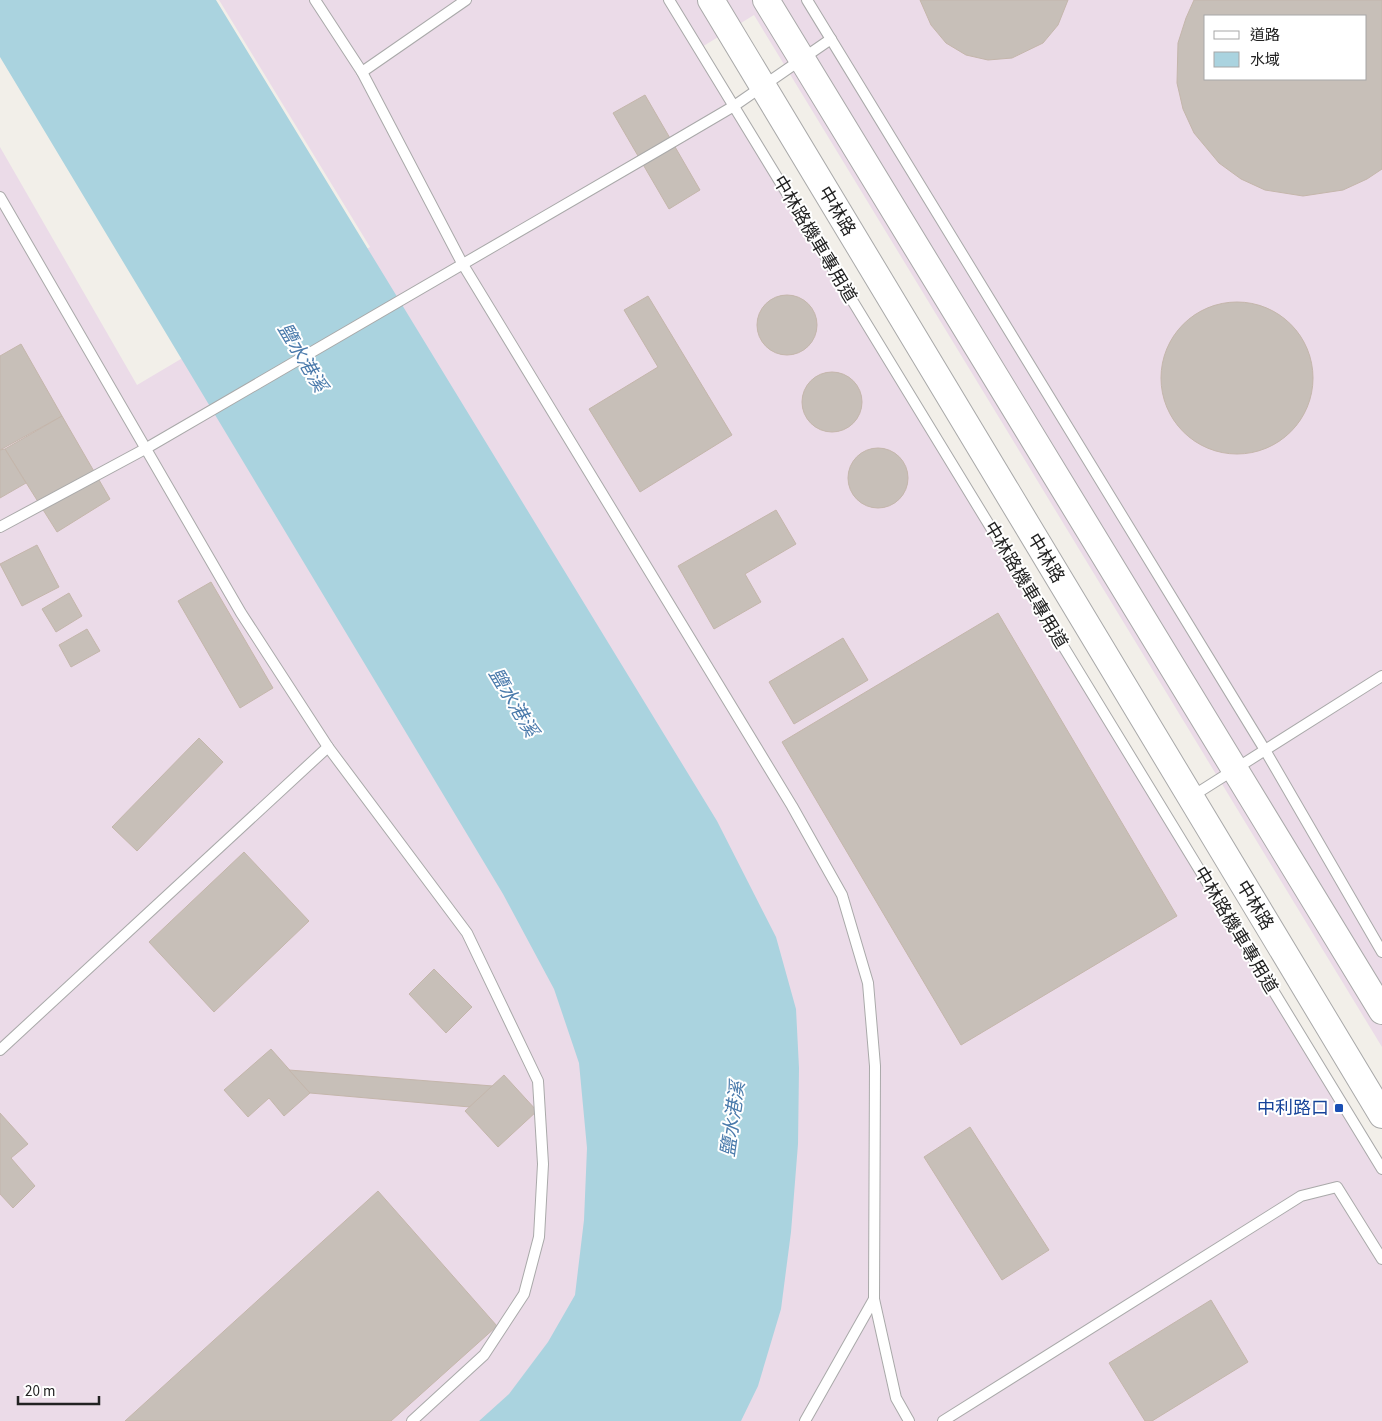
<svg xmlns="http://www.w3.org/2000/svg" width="1382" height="1421" viewBox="0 0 1382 1421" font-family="'Source Sans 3','Noto Sans TC',sans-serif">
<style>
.industrial{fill:#ebdbe8;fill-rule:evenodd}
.water{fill:#aad3df}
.building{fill:#c7bfb8;stroke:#c4b6ab;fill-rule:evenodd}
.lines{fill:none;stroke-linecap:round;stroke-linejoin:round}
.service-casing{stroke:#a9a9a9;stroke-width:12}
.tertiary-casing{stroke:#a9a9a9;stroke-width:28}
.service{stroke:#fff;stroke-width:10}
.tertiary{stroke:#fff;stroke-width:26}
.transit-dot{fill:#1a4fb4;stroke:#fff;stroke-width:2}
.labels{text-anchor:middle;stroke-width:4;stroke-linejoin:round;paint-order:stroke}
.street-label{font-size:18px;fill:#222;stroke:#fff}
.transit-label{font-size:18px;fill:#164399;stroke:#fff;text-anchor:end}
.water-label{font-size:19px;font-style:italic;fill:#4a7aab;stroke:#fff}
</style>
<rect width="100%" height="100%" fill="#f2efe9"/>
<path class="industrial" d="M219,0H1382V1047L754,15L697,50L1382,1172V1421H0V147L137,385L370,247ZM1206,16H1366V79H1206Z"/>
<polygon class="water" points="0,0 216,0 717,821 776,937 796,1009 799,1068 798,1144 791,1232 781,1309 758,1386 741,1421 479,1421 509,1394 548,1342 575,1295 584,1220 587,1148 579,1063 554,989 503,894 0,57"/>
<g class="building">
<polygon points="920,0 1068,0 1058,25 1043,43 1012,58 988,60 966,55 946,43 931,25"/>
<path d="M1194,0H1382V169L1367,179L1343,190L1303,196L1265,190L1241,179L1219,163L1194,133L1183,109L1177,83L1178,43L1186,18ZM1206,16H1366V79H1206Z"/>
<polygon points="645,95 700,190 669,209 613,113"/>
<circle cx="787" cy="325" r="30"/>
<polygon points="648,296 732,435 640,492 589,409 658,367 624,310"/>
<circle cx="1237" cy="378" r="76"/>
<polygon points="21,344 62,416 0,450 0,356"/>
<circle cx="832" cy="402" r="30"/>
<polygon points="62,416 110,499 57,532 5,449"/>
<circle cx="878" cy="478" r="30"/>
<polygon points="5,449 26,483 0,498 0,450"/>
<polygon points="776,510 796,544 745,574 761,602 714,629 678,566"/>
<polygon points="37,545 59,587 22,606 0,564"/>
<polygon points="211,582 273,688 240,708 178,601"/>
<polygon points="69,593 82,616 56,632 42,609"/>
<polygon points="998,613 1177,916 961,1045 782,742"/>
<polygon points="87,629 100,651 71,667 59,645"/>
<polygon points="843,638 868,680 794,724 769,682"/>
<polygon points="199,738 223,762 137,851 112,827"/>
<polygon points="244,852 309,921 214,1012 149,942"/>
<polygon points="434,969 472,1007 446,1033 409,994"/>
<polygon points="271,1049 310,1093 284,1116 269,1098 248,1117 224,1090"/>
<polygon points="289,1070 493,1086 470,1107 310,1093"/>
<polygon points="504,1075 537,1111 498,1147 465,1111"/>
<polygon points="0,1113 28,1144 11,1158 35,1186 13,1208 0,1194"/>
<polygon points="970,1127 1049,1250 1002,1280 924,1157"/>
<polygon points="378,1191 497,1326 391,1421 125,1421"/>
<polygon points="1211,1300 1248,1362 1152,1421 1145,1421 1109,1363"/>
</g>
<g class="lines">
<defs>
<g id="service">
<polyline points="315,0 362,72 462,263 792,806 842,895 868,983 875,1066 874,1299 896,1398 909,1421"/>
<polyline points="669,0 1382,1169"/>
<polyline points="807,0 1265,750 1382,952"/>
<polyline points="362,72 466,0"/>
<polyline points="0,197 241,613 328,747 467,933 538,1081 543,1164 539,1237 524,1294 484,1355 412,1421"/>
<polyline points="0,527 145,449 659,150 734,106 831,39"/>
<polyline points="1191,797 1382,676"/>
<polyline points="0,1050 328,747"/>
<polyline points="805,1421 874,1299"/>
<polyline points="943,1421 1301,1196 1337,1187 1382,1259"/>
</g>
<g id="tertiary">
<polyline points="711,0 1382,1115"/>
<polyline points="766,0 1382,1011"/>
</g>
</defs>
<use href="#service" class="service-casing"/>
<use href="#tertiary" class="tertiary-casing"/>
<use href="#service" class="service"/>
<use href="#tertiary" class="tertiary"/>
</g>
<rect class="transit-dot" x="1334" y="1103" width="10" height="10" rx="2.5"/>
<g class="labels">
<g class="street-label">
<text transform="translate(837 211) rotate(59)" y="6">中林路</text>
<text transform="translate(815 239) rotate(59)" y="6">中林路機車專用道</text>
<text transform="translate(1046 558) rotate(59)" y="6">中林路</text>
<text transform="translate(1026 585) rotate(59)" y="6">中林路機車專用道</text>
<text transform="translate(1255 905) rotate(59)" y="6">中林路</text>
<text transform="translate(1236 930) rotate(59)" y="6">中林路機車專用道</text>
</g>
<g class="transit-label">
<text x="1329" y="1114">中利路口</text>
</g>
<g class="water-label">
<text transform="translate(303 357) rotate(59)" y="7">鹽水港溪</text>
<text transform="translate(514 702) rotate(59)" y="7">鹽水港溪</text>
<text transform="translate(732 1119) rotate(-82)" y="7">鹽水港溪</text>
</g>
</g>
<rect x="1204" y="15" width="162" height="65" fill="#ffffff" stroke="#a7a7a7"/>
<rect x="1214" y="31" width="25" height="8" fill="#ffffff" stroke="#a7a7a7"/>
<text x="1250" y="40" font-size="15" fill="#222222">道路</text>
<rect x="1214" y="52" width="25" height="15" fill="#aad3df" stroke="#a7a7a7"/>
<text x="1250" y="65" font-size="15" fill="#222222">水域</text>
<path d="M18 1396v8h81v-8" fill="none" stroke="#222222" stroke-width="2.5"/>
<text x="25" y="1396" font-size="15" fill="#222222" stroke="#ffffff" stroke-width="4" paint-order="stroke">20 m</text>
</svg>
